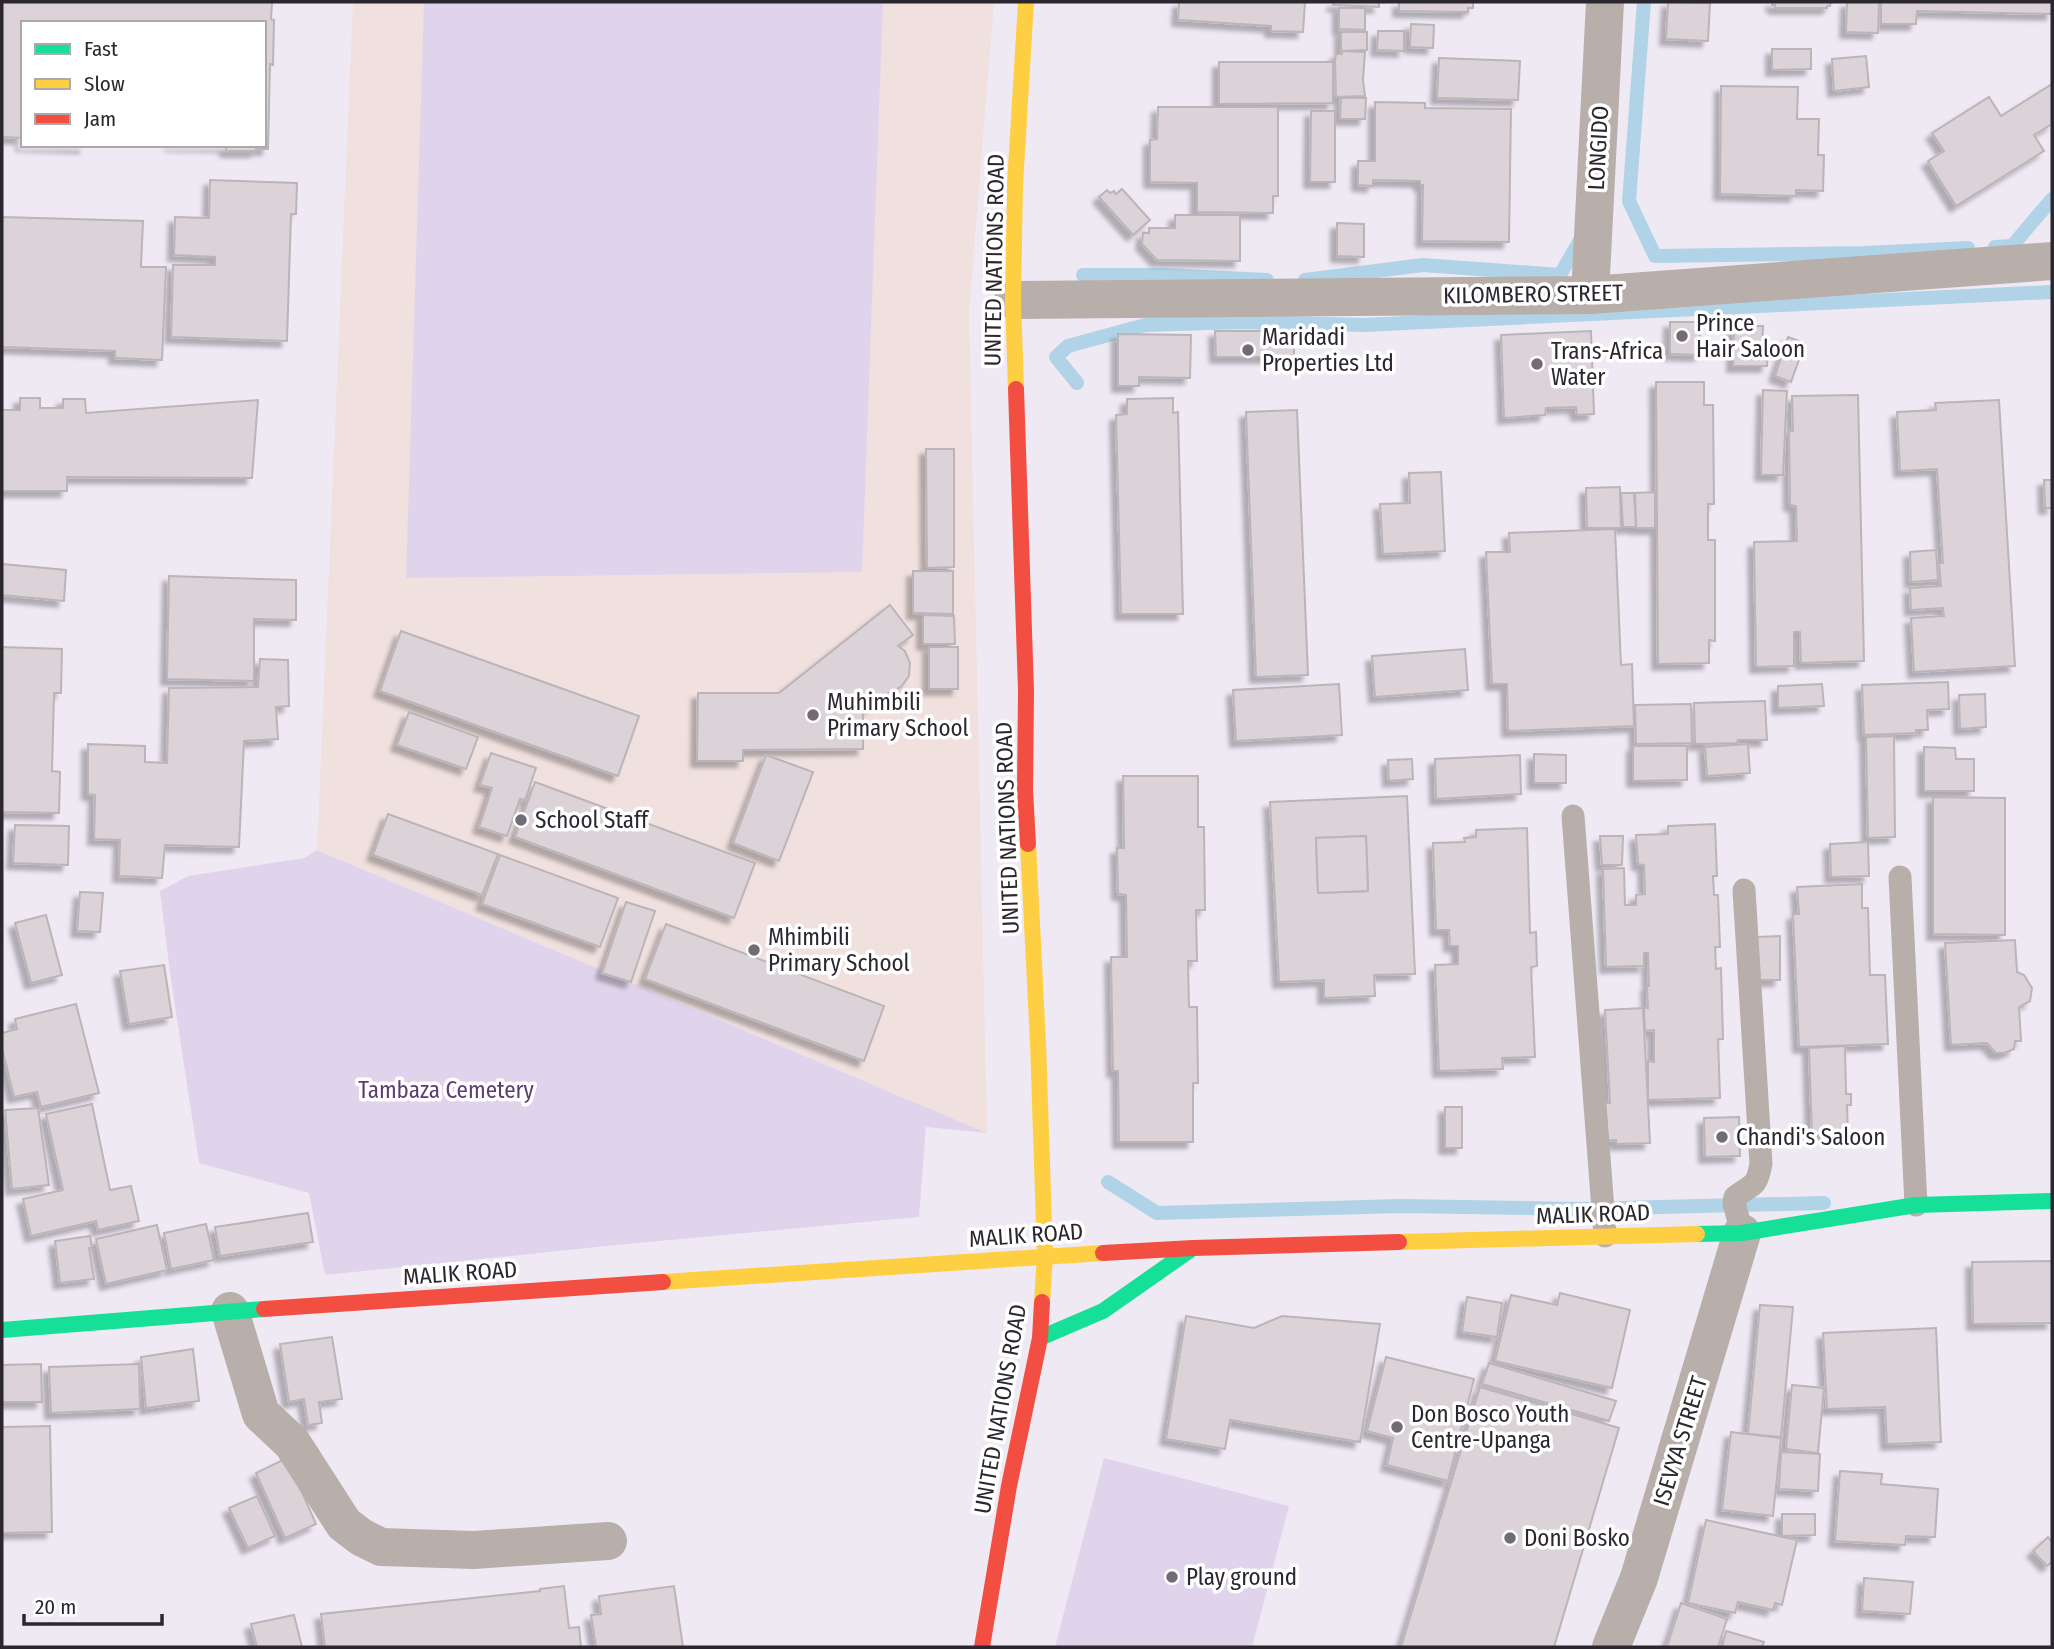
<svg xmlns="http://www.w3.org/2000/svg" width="2054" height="1649" viewBox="0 0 2054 1649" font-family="'Fira Sans Condensed',sans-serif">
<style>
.education{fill:#f0e1df}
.green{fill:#e0d4ec}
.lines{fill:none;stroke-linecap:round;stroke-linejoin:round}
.stream{stroke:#b1d3e7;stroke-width:14}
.building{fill:#dbd3d8;stroke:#bbb4b9;stroke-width:2;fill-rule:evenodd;filter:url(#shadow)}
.lane{stroke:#b8aeaa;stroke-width:23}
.street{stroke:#b8aeaa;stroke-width:38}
.fast{stroke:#16e098;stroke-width:16}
.slow{stroke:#ffcf43;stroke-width:16}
.jam{stroke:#f24e42;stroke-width:16}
.poi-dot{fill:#706b74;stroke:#fff;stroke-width:2.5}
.labels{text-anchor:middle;stroke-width:7;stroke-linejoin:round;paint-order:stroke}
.street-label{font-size:23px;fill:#2b272f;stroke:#fff}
.poi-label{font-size:23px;fill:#2b272f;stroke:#fff;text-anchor:start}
.park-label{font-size:23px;fill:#5b3d74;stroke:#fff}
</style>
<defs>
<filter id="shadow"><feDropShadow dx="-6" dy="6" stdDeviation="2" flood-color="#0004"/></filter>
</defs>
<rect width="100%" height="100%" fill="#efe9f4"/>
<polygon class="education" points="353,2 994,2 969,311 987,1133 317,850"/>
<g class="green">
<polygon points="424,2 883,2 862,572 406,578"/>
<polygon points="317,850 987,1133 926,1127 919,1217 616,1245 325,1275 309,1193 199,1163 170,973 160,891 188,876 304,858"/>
<polygon points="1104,1458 1289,1506 1252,1647 1055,1647"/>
</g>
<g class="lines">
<g class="stream">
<polyline points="1644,2 1629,201 1655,256 1865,253 1968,248"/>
<polyline points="1995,247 2012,246 2052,199"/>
<polyline points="1083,275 1165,275 1267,280"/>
<polyline points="1305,280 1423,265 1560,275 1583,235"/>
<polyline points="1077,383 1056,357 1068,346 1145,325 1242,322 1364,325 2052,292"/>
<polyline points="1108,1182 1157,1213 1400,1206 1581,1209 1824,1203"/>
</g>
</g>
<g class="building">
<polygon points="2,2 272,2 271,19 274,20 273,65 270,64 268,149 256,149 256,151 226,151 226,146 170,145 264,145 264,23 23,23 23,145 85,145 85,147 22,145 23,138 2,137"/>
<polygon points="1179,2 1305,2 1303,32 1271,31 1271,26 1178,20"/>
<polygon points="1334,2 1379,2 1379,7 1333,5"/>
<polygon points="1399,2 1473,2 1473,8 1468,8 1468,12 1399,11"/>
<polygon points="1668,2 1710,3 1708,41 1666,39"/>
<polygon points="1772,2 1831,2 1830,6 1827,6 1827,8 1775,8 1775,5 1772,5"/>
<polygon points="1847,2 1879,2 1878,33 1846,32"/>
<polygon points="1881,2 2052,2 2052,14 1917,11 1916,24 1881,24"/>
<polygon points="1339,8 1365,8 1365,30 1339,29"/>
<polygon points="1411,24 1434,25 1433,48 1410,47"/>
<polygon points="1378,31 1404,31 1404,51 1377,50"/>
<polygon points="1341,32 1367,32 1367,50 1341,51"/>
<polygon points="1772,49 1811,49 1811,69 1772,70"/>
<polygon points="1341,51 1365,52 1363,80 1365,96 1336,97 1335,60 1336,54 1342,54"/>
<polygon points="1866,56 1869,87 1834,91 1832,59"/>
<polygon points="1439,58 1520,61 1518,100 1437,98"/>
<polygon points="1219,62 1333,62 1333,103 1219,104"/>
<polygon points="2052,84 2052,124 2034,135 2044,151 1956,206 1928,161 1944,151 1932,133 1989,97 2001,116"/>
<polygon points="1721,86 1798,87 1797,119 1819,119 1818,155 1824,155 1823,191 1796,190 1796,196 1720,194"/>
<polygon points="1341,98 1366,98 1365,119 1340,119"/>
<polygon points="1375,102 1425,103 1425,108 1511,109 1509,242 1422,241 1423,185 1420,185 1420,181 1373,180 1373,186 1358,185 1358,161 1375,161"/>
<polygon points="1158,107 1278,107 1278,196 1273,196 1273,213 1197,212 1197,183 1150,182 1150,140 1157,139"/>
<polygon points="1311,111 1335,111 1335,182 1310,182"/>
<polygon points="210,180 297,183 296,214 291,214 287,341 171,337 173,265 215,265 215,257 174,255 175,217 209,218"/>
<polygon points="1122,189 1150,220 1133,235 1099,197 1107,190 1110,193 1114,191 1116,194"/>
<polygon points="1175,215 1240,215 1240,261 1157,260 1142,244 1143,233 1149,233 1149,228 1175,228"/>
<polygon points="2,217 143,221 141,267 166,267 162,360 115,358 115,351 2,347"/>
<polygon points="1337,223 1364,224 1364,257 1337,256"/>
<polygon points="1670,322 1696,322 1697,326 1700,326 1700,355 1670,354"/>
<polygon points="1734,326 1763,326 1762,351 1768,351 1767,366 1733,366"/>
<polygon points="1215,331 1294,331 1294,357 1216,357"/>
<polygon points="1591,331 1594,414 1577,415 1576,407 1546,408 1545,415 1504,418 1501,335"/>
<polygon points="1118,334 1191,335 1190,378 1139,377 1139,386 1118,386"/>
<polygon points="1788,337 1805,343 1791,382 1775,376"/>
<polygon points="1656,382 1704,382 1704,405 1713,405 1714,504 1708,504 1708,540 1715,540 1715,641 1709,640 1709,663 1658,664"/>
<polygon points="1763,390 1787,391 1783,475 1761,475"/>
<polygon points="1858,395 1864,661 1801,663 1800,632 1794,632 1794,666 1756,667 1754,542 1797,541 1796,506 1790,505 1789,430 1793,431 1792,396"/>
<polygon points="20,398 40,398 40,408 63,408 63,399 85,399 86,413 258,400 252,478 67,477 67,491 2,491 2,410 20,410"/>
<polygon points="1173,398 1173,413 1178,412 1183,614 1121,614 1116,415 1127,414 1127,399"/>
<polygon points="1999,400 2015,666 1914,672 1911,618 1944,616 1943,608 1911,610 1910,588 1941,586 1939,563 1943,563 1937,469 1900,471 1897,412 1936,410 1935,403"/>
<polygon points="1297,410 1308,675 1256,677 1246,412"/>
<polygon points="926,449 954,449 954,567 927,568"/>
<polygon points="1441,472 1445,551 1383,554 1380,504 1410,503 1409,473"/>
<polygon points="2044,480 2052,480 2052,508 2045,508"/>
<polygon points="1620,487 1621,528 1587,528 1586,488"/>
<polygon points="1655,492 1655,528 1636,528 1635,493"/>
<polygon points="1621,493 1634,493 1636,527 1623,527"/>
<polygon points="1615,529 1621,665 1632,664 1634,726 1508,731 1507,684 1492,684 1486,552 1510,552 1509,533"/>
<polygon points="1936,550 1938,580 1911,582 1910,552"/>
<polygon points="2,564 66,570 64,601 2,595"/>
<polygon points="913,571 953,571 953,614 913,613"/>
<polygon points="169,576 296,580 296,620 254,619 254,681 167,679"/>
<polygon points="890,605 913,635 898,646 905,651 910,663 909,676 901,687 888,693 863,713 863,749 743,750 743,761 697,761 698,693 779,693"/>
<polygon points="923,615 954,616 955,644 923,644"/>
<polygon points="401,631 639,716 618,776 380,691"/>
<polygon points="2,647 62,649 61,693 54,693 52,771 60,772 59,813 2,812"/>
<rect x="929" y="647" width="29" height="42"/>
<polygon points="1465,649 1468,690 1375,697 1372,656"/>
<polygon points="260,659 288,660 289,706 276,707 278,739 244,741 239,847 165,845 162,878 119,876 120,840 94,839 95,795 88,794 88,744 145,746 145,762 167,763 169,688 258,687"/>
<polygon points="1948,682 1949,709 1927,710 1928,730 1916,730 1917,733 1864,735 1862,685"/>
<polygon points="1339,684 1342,735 1236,741 1233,690"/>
<polygon points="1822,684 1824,706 1778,708 1778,686"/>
<polygon points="1985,694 1986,727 1960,729 1959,695"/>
<polygon points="1765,701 1767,740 1738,740 1737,743 1695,744 1694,703"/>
<polygon points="1691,704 1692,743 1636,744 1635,705"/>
<polygon points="409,712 478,737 466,769 397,745"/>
<polygon points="1894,736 1895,837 1868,838 1866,737"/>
<polygon points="1748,744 1750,773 1707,776 1705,747"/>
<polygon points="1633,746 1687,746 1687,780 1633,781"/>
<polygon points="1924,747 1955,748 1956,759 1974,759 1974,791 1924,791"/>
<polygon points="491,753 536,768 525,800 520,799 507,836 479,827 492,788 480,785"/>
<polygon points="1534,754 1566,755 1566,783 1534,783"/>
<polygon points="766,755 813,772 779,861 733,843"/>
<polygon points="1520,755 1521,794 1436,799 1435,759"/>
<polygon points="1412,759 1413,779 1389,781 1388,760"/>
<polygon points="1123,776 1198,776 1198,827 1204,827 1205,910 1196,910 1197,961 1188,961 1189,1007 1197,1007 1198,1083 1193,1083 1193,1142 1119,1142 1118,1071 1113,1071 1111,957 1127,957 1126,895 1118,894 1117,848 1124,848"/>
<polygon points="535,782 755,863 734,918 515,837"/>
<path d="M1407,796L1415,974L1374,975L1375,996L1324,998V980L1279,982L1270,802ZM1366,836L1368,891L1318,893L1316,838Z"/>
<polygon points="1933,797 2005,798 2005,935 1933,934"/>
<polygon points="388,814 498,854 482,895 373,855"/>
<polygon points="1715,824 1717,876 1713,876 1714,895 1718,895 1720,947 1715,947 1716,969 1721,968 1723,1039 1718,1039 1720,1098 1648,1100 1648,1061 1654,1062 1654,1030 1645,1031 1644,1008 1648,1008 1647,986 1649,986 1648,953 1644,953 1644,966 1606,967 1603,869 1624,868 1625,905 1636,905 1636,895 1645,894 1644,865 1638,864 1636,835 1668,834 1668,826"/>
<polygon points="15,825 69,826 68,865 13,863"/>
<polygon points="1527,828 1530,933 1536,932 1537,966 1531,967 1535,1057 1502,1058 1503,1069 1439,1071 1435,965 1458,964 1458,946 1450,946 1449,930 1436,930 1433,843 1465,842 1464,838 1476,837 1476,830"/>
<polygon points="1366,836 1368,891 1318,893 1316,838"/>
<polygon points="1600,836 1623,836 1622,865 1602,865"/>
<polygon points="1868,842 1869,876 1831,877 1830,844"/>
<polygon points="500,855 618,898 600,947 482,904"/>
<polygon points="1862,884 1862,908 1868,908 1870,975 1885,975 1888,1044 1799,1047 1793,914 1799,914 1797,887"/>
<polygon points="80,892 103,893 100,932 77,931"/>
<polygon points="626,902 655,911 631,982 602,973"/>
<polygon points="46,915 62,975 31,983 15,923"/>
<polygon points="666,924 884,1006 864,1061 645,979"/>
<polygon points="1780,936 1780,980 1759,980 1757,937"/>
<polygon points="2015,940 2017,972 2024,975 2032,988 2030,1001 2019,1007 2021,1041 2015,1041 2014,1049 2004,1053 1996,1053 1987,1043 1951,1045 1945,943"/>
<polygon points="164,965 172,1017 129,1024 120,971"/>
<polygon points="76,1004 99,1093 41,1107 37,1092 14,1097 2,1048 2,1033 17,1029 15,1019"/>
<polygon points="1643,1008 1650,1143 1616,1144 1616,1140 1600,1141 1605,1103 1610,1103 1605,1010"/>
<polygon points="1845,1046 1846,1094 1851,1094 1851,1105 1847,1105 1848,1134 1812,1136 1809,1048"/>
<polygon points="92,1104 110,1190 131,1186 139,1221 98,1230 96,1221 31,1236 23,1199 63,1190 46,1114"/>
<rect x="1445" y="1107" width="17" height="41"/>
<polygon points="38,1108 49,1185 12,1189 5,1110"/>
<polygon points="1739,1117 1740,1156 1705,1157 1704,1118"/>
<polygon points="308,1213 313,1242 220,1256 215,1227"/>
<polygon points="206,1224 214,1260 171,1269 164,1233"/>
<polygon points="157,1225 167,1270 106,1284 96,1239"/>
<polygon points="90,1236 92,1248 89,1248 94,1279 60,1283 55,1241"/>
<polygon points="2052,1261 2052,1323 1973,1324 1972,1262"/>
<polygon points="1560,1293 1630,1310 1612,1388 1495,1361 1511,1295 1557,1305"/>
<polygon points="1467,1297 1502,1303 1497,1337 1462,1332"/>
<polygon points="1760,1305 1793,1307 1781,1437 1748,1434"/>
<polygon points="1186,1316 1254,1328 1282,1316 1380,1324 1360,1442 1230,1420 1225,1449 1166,1439"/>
<polygon points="1936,1328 1941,1442 1887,1444 1885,1407 1827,1409 1823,1333"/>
<polygon points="332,1337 342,1399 319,1402 322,1423 308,1425 304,1399 289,1402 280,1344"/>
<polygon points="193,1349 199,1401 146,1408 141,1357"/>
<polygon points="1386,1357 1474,1379 1448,1481 1387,1465 1393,1438 1367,1431"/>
<polygon points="1489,1363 1616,1401 1609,1421 1482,1384"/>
<polygon points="41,1364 42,1402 2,1402 2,1365"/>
<polygon points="139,1364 140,1409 51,1413 49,1367"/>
<polygon points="1792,1385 1824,1388 1818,1453 1786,1449"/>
<polygon points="1480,1387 1619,1428 1554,1647 1401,1647"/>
<polygon points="50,1426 52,1532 2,1533 2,1427"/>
<polygon points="1731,1432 1781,1438 1773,1516 1722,1510"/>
<polygon points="1781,1452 1820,1454 1818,1491 1779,1489"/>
<polygon points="287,1458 316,1524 285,1538 256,1473"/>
<polygon points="1840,1471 1882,1474 1881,1484 1938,1489 1935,1537 1906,1536 1905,1545 1835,1541"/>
<polygon points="257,1496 275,1536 248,1548 229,1508"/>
<polygon points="1782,1514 1815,1514 1815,1535 1782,1536"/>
<polygon points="1706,1520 1797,1540 1782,1605 1775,1603 1773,1610 1738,1602 1735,1613 1688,1603"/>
<polygon points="2048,1537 2052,1542 2052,1562 2047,1566 2033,1551"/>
<polygon points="1864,1578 1913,1582 1910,1614 1862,1611"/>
<polygon points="564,1586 569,1628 579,1627 581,1647 325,1647 321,1614 540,1591 540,1589"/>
<polygon points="674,1586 683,1647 596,1647 591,1615 601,1614 599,1596"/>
<polygon points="1681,1603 1727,1619 1718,1647 1667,1647"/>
<polygon points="294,1615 302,1647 257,1647 251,1624"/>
<polygon points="1726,1631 1764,1642 1762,1647 1722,1647"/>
</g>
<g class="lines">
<g class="lane">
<polyline points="1573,816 1605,1236"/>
<polyline points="1900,877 1916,1205"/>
<path d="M1742,1233L1734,1203L1735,1197C1753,1183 1756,1189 1761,1164L1744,890"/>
</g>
<g class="street">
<polyline points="1590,295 1605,2"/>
<polyline points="1013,300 1590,295 2052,261"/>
<polyline points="230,1311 261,1414 292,1443 344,1524 361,1537 381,1547 474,1550 608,1541"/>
<polyline points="1611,1647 1639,1578 1742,1233"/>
</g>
<g class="fast">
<polyline points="1697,1234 1742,1233 1916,1205 2052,1201"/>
<polyline points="2,1330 264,1309"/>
<polyline points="1040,1338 1103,1311 1193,1248"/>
</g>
<g class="slow">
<polyline points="1016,389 1013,300 1015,185 1026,2"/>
<polyline points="1028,844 1038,1042 1045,1256 1042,1302"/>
<polyline points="1399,1242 1697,1234"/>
<polyline points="663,1282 1103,1253"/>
</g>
<g class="jam">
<polyline points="1016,389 1026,691 1025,790 1028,844"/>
<polyline points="1103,1253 1193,1248 1399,1242"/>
<polyline points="264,1309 663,1282"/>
<polyline points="982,1647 1009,1486 1040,1338 1042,1302"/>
</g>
</g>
<g class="poi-dot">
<circle cx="1682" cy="336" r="7"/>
<circle cx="1248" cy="350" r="7"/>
<circle cx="1537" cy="364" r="7"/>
<circle cx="813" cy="715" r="7"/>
<circle cx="521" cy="820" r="7"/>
<circle cx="754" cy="950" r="7"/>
<circle cx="1722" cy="1137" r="7"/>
<circle cx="1397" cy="1427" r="7"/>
<circle cx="1510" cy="1538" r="7"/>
<circle cx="1172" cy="1577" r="7"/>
</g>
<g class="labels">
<g class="street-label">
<text transform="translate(1598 148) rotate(-87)" y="8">LONGIDO</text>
<text transform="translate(994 260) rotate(-89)" y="8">UNITED NATIONS ROAD</text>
<text transform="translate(1533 294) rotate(-1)" y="8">KILOMBERO STREET</text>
<text transform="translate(1007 828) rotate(-92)" y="8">UNITED NATIONS ROAD</text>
<text transform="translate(1593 1214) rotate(-2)" y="8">MALIK ROAD</text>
<text transform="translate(1026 1235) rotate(-4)" y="8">MALIK ROAD</text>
<text transform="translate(460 1273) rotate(-4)" y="8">MALIK ROAD</text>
<text transform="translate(1000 1409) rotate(-80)" y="8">UNITED NATIONS ROAD</text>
<text transform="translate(1680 1441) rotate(-73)" y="8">ISEVYA STREET</text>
</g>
<g class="poi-label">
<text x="1696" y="331">Prince<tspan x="1696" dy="26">Hair Saloon</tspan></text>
<text x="1262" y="345">Maridadi<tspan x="1262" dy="26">Properties Ltd</tspan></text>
<text x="1551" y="359">Trans-Africa<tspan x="1551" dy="26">Water</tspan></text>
<text x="827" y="710">Muhimbili<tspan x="827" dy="26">Primary School</tspan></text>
<text x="535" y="828">School Staff</text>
<text x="768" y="945">Mhimbili<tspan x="768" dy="26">Primary School</tspan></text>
<text x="1736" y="1145">Chandi's Saloon</text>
<text x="1411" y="1422">Don Bosco Youth<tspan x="1411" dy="26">Centre-Upanga</tspan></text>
<text x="1524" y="1546">Doni Bosko</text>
<text x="1186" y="1585">Play ground</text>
</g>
<g class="park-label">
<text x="446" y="1098">Tambaza Cemetery</text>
</g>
</g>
<rect width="2054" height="1649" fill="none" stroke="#2b272f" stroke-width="7"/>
<rect x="21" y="21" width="245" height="126" fill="#ffffff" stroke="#aaa9ac" stroke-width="2"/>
<rect x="35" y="44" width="35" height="10" fill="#16e098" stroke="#aaa9ac" stroke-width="2"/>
<text x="84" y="56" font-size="21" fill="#2b272f">Fast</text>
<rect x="35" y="79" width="35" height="10" fill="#ffcf43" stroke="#aaa9ac" stroke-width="2"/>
<text x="84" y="91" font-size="21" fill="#2b272f">Slow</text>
<rect x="35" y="114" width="35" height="10" fill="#f24e42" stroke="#aaa9ac" stroke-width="2"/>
<text x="84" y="126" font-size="21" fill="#2b272f">Jam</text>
<path d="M24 1614v10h138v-10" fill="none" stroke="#2b272f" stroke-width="3.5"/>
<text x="35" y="1614" font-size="21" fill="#2b272f" stroke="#ffffff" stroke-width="5" paint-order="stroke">20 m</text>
</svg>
